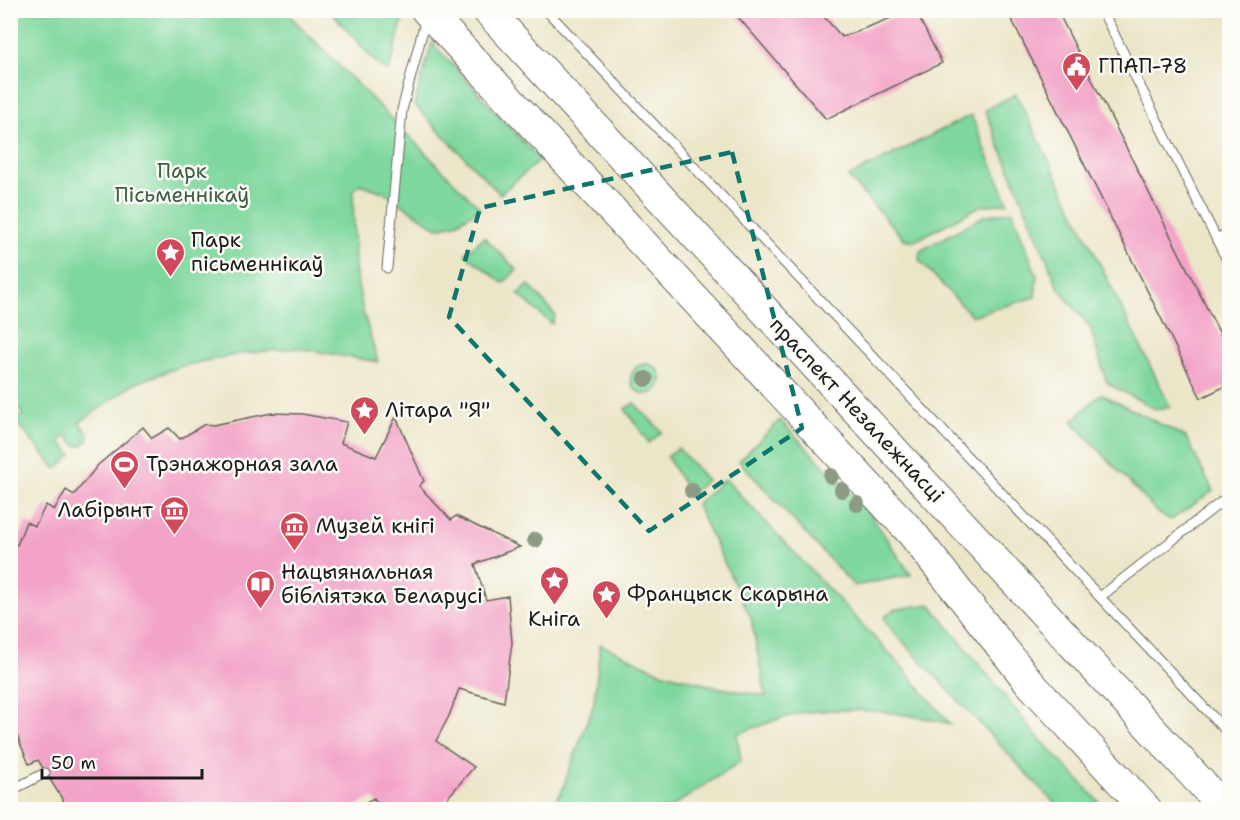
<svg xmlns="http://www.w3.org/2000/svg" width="1240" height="820" viewBox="0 0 1240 820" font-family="'Shantell Sans',sans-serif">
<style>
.green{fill:#7ed79c;stroke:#4d7a5c;stroke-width:1.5}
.building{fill:#f2a3c7}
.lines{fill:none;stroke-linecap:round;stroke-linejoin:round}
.lane-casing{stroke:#656359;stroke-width:11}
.primary-casing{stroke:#656359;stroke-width:32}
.lane{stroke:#fff;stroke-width:9}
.primary{stroke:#fff;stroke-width:30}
.tree{fill:#8c9b83}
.marked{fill:none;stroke:#0f766e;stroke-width:4.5;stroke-dasharray:12 8;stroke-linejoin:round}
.labels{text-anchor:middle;stroke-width:5;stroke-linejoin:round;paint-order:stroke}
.poi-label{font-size:21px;fill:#1c1c1c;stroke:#fdfcf7;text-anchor:start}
.park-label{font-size:21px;fill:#3e5d49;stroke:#fdfcf7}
.street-label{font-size:21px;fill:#1c1c1c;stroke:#fdfcf7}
</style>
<rect width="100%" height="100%" fill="#fdfcf7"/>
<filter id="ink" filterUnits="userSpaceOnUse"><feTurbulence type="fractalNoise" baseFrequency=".0167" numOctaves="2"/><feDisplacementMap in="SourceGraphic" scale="12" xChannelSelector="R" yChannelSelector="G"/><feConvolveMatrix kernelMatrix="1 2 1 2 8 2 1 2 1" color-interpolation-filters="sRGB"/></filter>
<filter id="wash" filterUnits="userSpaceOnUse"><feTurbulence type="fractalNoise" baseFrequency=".008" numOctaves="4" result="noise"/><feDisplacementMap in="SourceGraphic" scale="24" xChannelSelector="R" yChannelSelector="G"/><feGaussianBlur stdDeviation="1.35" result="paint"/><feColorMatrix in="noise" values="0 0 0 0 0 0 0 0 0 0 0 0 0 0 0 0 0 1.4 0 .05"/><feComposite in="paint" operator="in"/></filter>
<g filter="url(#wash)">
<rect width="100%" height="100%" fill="#ece6c9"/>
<g class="green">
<polygon points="11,11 285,11 480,208 455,224 437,228 383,192 360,184 353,190 355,269 363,311 378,362 297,348 239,354 182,366 134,384 79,423 88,433 88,441 81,446 75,445 66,435 60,441 72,455 56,469 15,421 23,414 13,402 11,405"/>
<polygon points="330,11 395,11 403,19 389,71 379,66"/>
<polygon points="432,43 540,160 500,194 414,105"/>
<polygon points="1016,94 1170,406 1157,410 1107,383 1090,327 1059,289 985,110"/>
<polygon points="971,115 1008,203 980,206 915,241 904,239 848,177"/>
<polygon points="1012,211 1037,276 1035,297 972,316 919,260 920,251 984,216"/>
<polygon points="484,237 517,270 503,283 465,254"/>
<polygon points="529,285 555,315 552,324 518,294"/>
<circle cx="646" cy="379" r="15"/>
<polygon points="1101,394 1186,437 1213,491 1171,520 1159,514 1072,421"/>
<polygon points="634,403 662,432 649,443 625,409"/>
<polygon points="780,420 870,514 911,575 854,586 739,461"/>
<polygon points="678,448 707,480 690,495 667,457"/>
<path d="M725,479L903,668L950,724C908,713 860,708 817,711C790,713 763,725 737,734L741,761L669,809H549L561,793L594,703L600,644L661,672L716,687L766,696L751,618L696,504Z"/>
<polygon points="930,604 1036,735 1106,809 1060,809 891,629 884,618 893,610"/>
</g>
<g id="blocks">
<g class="building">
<polygon points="732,10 818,10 842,37 904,13 902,10 915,10 942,63 826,119"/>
<polygon points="1007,10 1057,10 1230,354 1230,384 1201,398"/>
<polygon points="272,413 302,414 347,422 341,443 376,457 396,417 424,481 419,486 451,520 456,516 520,547 475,564 486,600 508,596 512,643 504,702 459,689 449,716 436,741 474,767 437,810 381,810 374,798 349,810 69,810 38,760 29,764 10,719 10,543 17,545 26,522 35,526 46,505 54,510 66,490 74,495 98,465 143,427 152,438 169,428 180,439 205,424 213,425"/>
</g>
</g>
</g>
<g filter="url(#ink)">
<use href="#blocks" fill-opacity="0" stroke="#656359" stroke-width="1.5"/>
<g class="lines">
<defs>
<g id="lane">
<polyline points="546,10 1230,735"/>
<polyline points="866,10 867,11"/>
<polyline points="1102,10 1230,266"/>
<polyline points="1217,239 1230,231"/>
<polyline points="387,268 402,110 426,18"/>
<polyline points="1100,597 1230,495"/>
<polyline points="10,791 45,773"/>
</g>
<g id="primary">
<polyline points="426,10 911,532 1030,683 1147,810"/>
<polyline points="487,10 1226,810"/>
</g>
</defs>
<use href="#lane" class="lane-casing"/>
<use href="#primary" class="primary-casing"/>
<use href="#lane" class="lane"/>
<use href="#primary" class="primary"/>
</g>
<g class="tree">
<circle cx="646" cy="379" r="8"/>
<circle cx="831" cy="476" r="8"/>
<circle cx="842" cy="490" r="8"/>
<circle cx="692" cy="491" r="8"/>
<circle cx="857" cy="504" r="8"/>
<circle cx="535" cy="540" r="8"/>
</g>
</g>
<path class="marked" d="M732,152L802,428L649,531L449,317L480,208Z"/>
<defs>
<symbol id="civic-pin" viewBox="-11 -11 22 30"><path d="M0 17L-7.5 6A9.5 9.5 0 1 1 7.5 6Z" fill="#d1495b" stroke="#fdfcf7"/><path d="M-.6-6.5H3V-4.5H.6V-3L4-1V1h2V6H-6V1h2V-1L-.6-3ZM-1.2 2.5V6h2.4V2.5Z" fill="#fff"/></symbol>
<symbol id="sight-pin" viewBox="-11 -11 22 30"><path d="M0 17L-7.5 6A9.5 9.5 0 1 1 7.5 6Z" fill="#d1495b" stroke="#fdfcf7"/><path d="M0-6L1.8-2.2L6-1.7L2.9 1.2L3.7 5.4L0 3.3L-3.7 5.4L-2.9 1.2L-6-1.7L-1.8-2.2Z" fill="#fff"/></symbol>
<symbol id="stadium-pin" viewBox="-11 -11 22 30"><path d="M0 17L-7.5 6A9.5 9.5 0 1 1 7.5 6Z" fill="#d1495b" stroke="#fdfcf7"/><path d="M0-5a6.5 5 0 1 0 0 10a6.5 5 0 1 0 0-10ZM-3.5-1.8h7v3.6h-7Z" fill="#fff"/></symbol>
<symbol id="museum-pin" viewBox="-11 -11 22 30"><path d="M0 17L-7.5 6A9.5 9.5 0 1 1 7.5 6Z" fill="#d1495b" stroke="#fdfcf7"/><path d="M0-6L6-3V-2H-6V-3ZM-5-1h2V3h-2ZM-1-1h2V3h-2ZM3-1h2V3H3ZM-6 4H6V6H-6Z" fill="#fff"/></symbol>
<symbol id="library-pin" viewBox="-11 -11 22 30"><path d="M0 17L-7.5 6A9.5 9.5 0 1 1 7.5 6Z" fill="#d1495b" stroke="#fdfcf7"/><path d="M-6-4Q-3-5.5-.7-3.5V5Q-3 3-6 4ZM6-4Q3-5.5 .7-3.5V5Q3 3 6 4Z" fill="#fff"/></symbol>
</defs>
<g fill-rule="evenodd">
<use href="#civic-pin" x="1060" y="50" width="33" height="45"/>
<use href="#sight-pin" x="154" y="236" width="33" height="45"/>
<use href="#sight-pin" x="348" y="394" width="33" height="45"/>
<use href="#stadium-pin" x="108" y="448" width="33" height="45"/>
<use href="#museum-pin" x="158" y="494" width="33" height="45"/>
<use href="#museum-pin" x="278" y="510" width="33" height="45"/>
<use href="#sight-pin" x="538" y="564" width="33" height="45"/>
<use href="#library-pin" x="244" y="568" width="33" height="45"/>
<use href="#sight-pin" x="590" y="578" width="33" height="45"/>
</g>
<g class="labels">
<g class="poi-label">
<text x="1098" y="73">ГПАП-78</text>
<text x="191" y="247">Парк<tspan x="191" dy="24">пісьменнікаў</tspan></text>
<text x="385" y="417">Літара "Я"</text>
<text x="146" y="471">Трэнажорная зала</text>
<text x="153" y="517" text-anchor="end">Лабірынт</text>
<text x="316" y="533">Музей кнігі</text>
<text x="281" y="579">Нацыянальная<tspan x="281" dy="24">бібліятэка Беларусі</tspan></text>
<text x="627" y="601">Францыск Скарына</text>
<text x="554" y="626" text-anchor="middle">Кніга</text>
</g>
<g class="park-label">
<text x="182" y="178">Парк<tspan x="182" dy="24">Пісьменнікаў</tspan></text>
</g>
<g class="street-label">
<text transform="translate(857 410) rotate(47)" y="7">праспект Незалежнасці</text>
</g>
</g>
<rect width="1240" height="820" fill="none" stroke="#fdfcf7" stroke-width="36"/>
<path d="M42 769v9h160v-9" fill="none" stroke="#1c1c1c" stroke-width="3"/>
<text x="51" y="769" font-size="18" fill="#1c1c1c" stroke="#fdfcf7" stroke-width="4.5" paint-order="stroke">50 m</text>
</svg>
